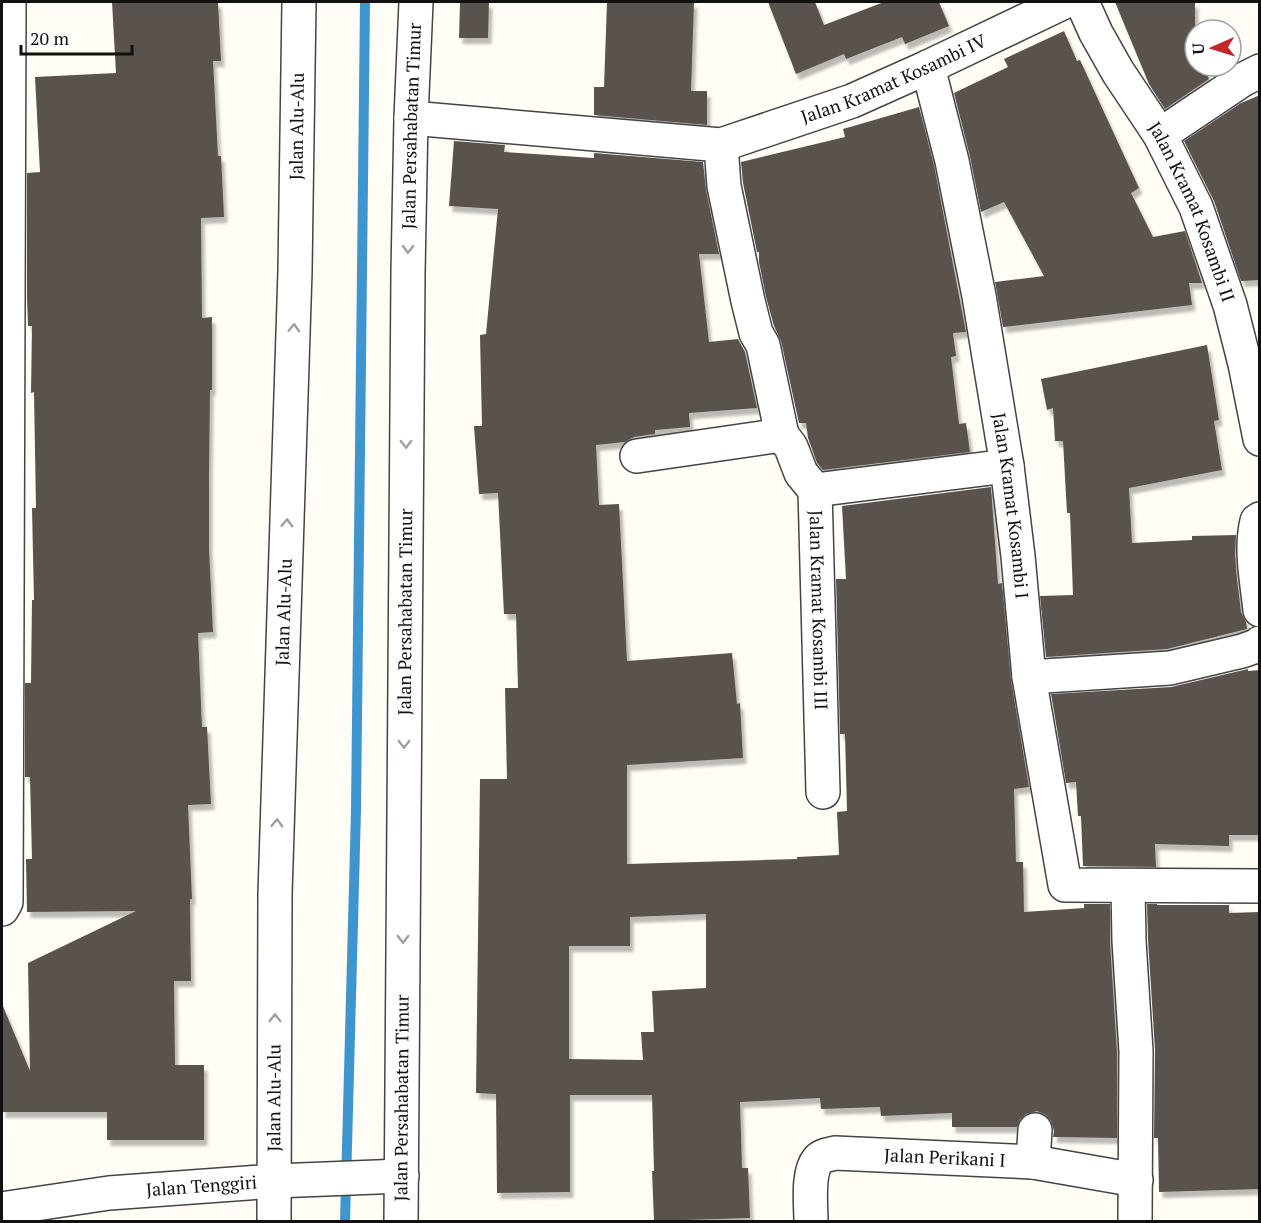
<svg xmlns="http://www.w3.org/2000/svg" width="1261" height="1223" viewBox="0 0 1261 1223" font-family="'PT Serif',serif">
<style>
.lines{fill:none;stroke-linecap:round;stroke-linejoin:round}
.stream{stroke:#3f96cf;stroke-width:10}
.building{fill:#5a524d;fill-rule:evenodd;filter:url(#shadow)}
.minor-casing{stroke:#444;stroke-width:36}
.minor{stroke:#fff;stroke-width:33}
.oneway{stroke:#a0a0a0}
.labels{text-anchor:middle;stroke-width:6;stroke-linejoin:round;paint-order:stroke}
.street-label{font-size:18px;fill:#111;stroke:#fff}
</style>
<defs>
<filter id="shadow"><feDropShadow dx="3.5" dy="6" stdDeviation="1.5" flood-color="#0004"/></filter>
</defs>
<rect width="100%" height="100%" fill="#fffdf5"/>
<g class="lines">
<polyline class="stream" points="345,1222 356,810 365,2"/>
</g>
<g class="building">
<polygon points="112,2 218,2 221,61 213,61 218,156 221,156 224,217 201,218 202,318 212,317 212,390 210,390 209,478 209,548 213,632 198,633 202,727 207,727 211,804 188,805 192,899 190,899 191,981 174,981 175,1065 204,1065 204,1140 107,1140 107,1112 2,1112 2,1004 30,1071 28,963 136,911 27,912 26,859 32,859 30,777 25,777 25,683 31,683 32,600 34,600 32,508 36,508 34,392 31,393 32,326 28,326 27,298 27,173 40,172 35,77 116,73"/>
<polygon points="460,2 489,2 488,38 459,38"/>
<polygon points="607,2 694,2 691,91 707,91 707,125 594,115 594,87 604,87"/>
<polygon points="768,2 815,2 824,25 884,2 939,2 949,26 905,44 902,37 846,59 844,54 796,74"/>
<polygon points="1115,2 1195,2 1195,66 1204,66 1209,79 1165,109 1149,84"/>
<polygon points="1064,31 1077,61 1080,60 1139,188 1131,193 1153,237 1185,231 1202,283 1189,283 1192,305 1003,327 995,282 1044,276 1004,202 981,212 970,157 954,93 1008,67 1004,59"/>
<polygon points="1260,95 1260,280 1241,281 1214,201 1184,141 1241,103"/>
<polygon points="919,107 934,165 966,332 953,333 956,356 951,357 959,424 966,423 970,452 823,470 817,463 808,438 806,423 799,423 781,341 774,326 766,297 759,262 759,252 757,252 743,183 741,162 845,137 843,129"/>
<path d="M454,141L505,145L504,152L594,158V153L703,162L706,190L719,254H699L709,342L738,339L745,352L757,408L689,413L690,427L655,430V434L634,437L625,442L596,445L599,505L619,504L627,661L732,653L737,704L740,703L743,758L627,765V864L797,859V857L839,855L837,812L847,811L845,734H840L836,579H846L842,506L991,487L998,584L1002,583L1011,680L1029,787L1014,789L1016,862H1023L1024,912L1084,908V904H1110V942L1117,1052V1138L1053,1137L1054,1131L1051,1121L1046,1115L1037,1111L1026,1114L1020,1119L1017,1127H952V1113L881,1116L880,1107L821,1109L820,1098L740,1102L742,1168H748L750,1218L654,1221L652,1171H654L652,1095H570V1192L497,1193L496,1094L476,1093L480,779H507L505,688H518L516,614H504L498,493L479,494L474,426H482L480,335L486,334L498,209L449,206ZM706,914V988L652,991L654,1032H641L643,1060L569,1059V946H630V917Z"/>
<polygon points="1207,345 1219,420 1214,421 1222,470 1129,488 1132,543 1192,540 1192,536 1236,535 1235,555 1237,579 1241,612 1246,622 1247,629 1167,649 1046,657 1040,596 1073,595 1070,513 1067,513 1063,441 1055,441 1053,408 1047,410 1041,379"/>
<polygon points="1248,669 1248,671 1260,670 1260,835 1229,835 1229,846 1155,844 1156,867 1083,866 1081,816 1078,816 1076,782 1066,783 1051,694 1171,687"/>
<polygon points="1147,904 1157,904 1157,905 1229,905 1229,913 1260,912 1260,1189 1159,1192 1158,1138 1154,1138 1155,1050 1148,940"/>
</g>
<g class="lines">
<defs>
<g id="minor">
<path id="s1" d="M1082,2L1096,33L1118,72L1160,135L1196,207L1230,305L1245,364L1260,439"/>
<path id="s2" d="M928,67L952,161L979,296L1007,466L1018,556L1029,677L1065,885L1260,886"/>
<path id="s3" d="M411,118L721,145L852,101L928,67L1064,2"/>
<polyline points="1160,135 1242,80 1260,71"/>
<polyline points="721,145 724,186 748,301 756,333 763,345 782,435"/>
<polyline points="637,456 782,435 791,447 801,473 815,490 1007,466"/>
<path id="s4" d="M815,490L823,792"/>
<path d="M1260,519L1257,521C1250,549 1257,581 1260,610"/>
<polyline points="1029,677 1170,668 1242,651 1259,645 1260,643"/>
<polyline points="1128,886 1129,941 1136,1051 1135,1222"/>
<polyline points="2,909 6,902 9,2"/>
<polyline points="1033,1162 1035,1130"/>
<path id="s5" d="M2,1209L109,1193L275,1181L402,1176"/>
<path id="s6" d="M274,1222L275,894L295,271L299,2"/>
<path id="s7" d="M401,1222L408,273L411,118L416,2"/>
<path id="s8" d="M811,1222C811,1205 807,1173 818,1160C822,1155 829,1155 835,1153L1033,1162L1136,1180"/>
</g>
</defs>
<use href="#minor" class="minor-casing"/>
<use href="#minor" class="minor"/>
</g>
<defs><path id="oneway-chevron" d="M-2-3.5L2.5 0L-2 3.5" fill="none" stroke-width="1.6" stroke-linecap="round" stroke-linejoin="round" transform="scale(1.5)"/></defs>
<g class="oneway">
<use href="#oneway-chevron" transform="translate(408 249) rotate(91)"/>
<use href="#oneway-chevron" transform="translate(294 328) rotate(-88)"/>
<use href="#oneway-chevron" transform="translate(406 444) rotate(90)"/>
<use href="#oneway-chevron" transform="translate(287 523) rotate(-88)"/>
<use href="#oneway-chevron" transform="translate(404 744) rotate(90)"/>
<use href="#oneway-chevron" transform="translate(277 823) rotate(-88)"/>
<use href="#oneway-chevron" transform="translate(403 939) rotate(90)"/>
<use href="#oneway-chevron" transform="translate(275 1018) rotate(-90)"/>
</g>
<g class="labels">
<g class="street-label">
<text dy="6" stroke="none"><textPath href="#s3" startOffset="496">Jalan Kramat Kosambi IV</textPath></text>
<text dy="6" stroke="none"><textPath href="#s6" startOffset="1096">Jalan Alu-Alu</textPath></text>
<text dy="6" stroke="none"><textPath href="#s7" startOffset="1096">Jalan Persahabatan Timur</textPath></text>
<text dy="6" stroke="none"><textPath href="#s1" startOffset="238">Jalan Kramat Kosambi II</textPath></text>
<text dy="6" stroke="none"><textPath href="#s2" startOffset="447">Jalan Kramat Kosambi I</textPath></text>
<text dy="6" stroke="none"><textPath href="#s4" startOffset="120">Jalan Kramat Kosambi III</textPath></text>
<text dy="6" stroke="none"><textPath href="#s6" startOffset="610">Jalan Alu-Alu</textPath></text>
<text dy="6" stroke="none"><textPath href="#s7" startOffset="610">Jalan Persahabatan Timur</textPath></text>
<text dy="6" stroke="none"><textPath href="#s6" startOffset="124">Jalan Alu-Alu</textPath></text>
<text dy="6" stroke="none"><textPath href="#s7" startOffset="124">Jalan Persahabatan Timur</textPath></text>
<text dy="6" stroke="none"><textPath href="#s8" startOffset="192">Jalan Perikani I</textPath></text>
<text dy="6" stroke="none"><textPath href="#s5" startOffset="201">Jalan Tenggiri</textPath></text>
</g>
</g>
<rect width="1261" height="1223" fill="none" stroke="#111111" stroke-width="6"/>
<g transform="translate(1213 48) rotate(267)"><circle r="28" fill="#ffffff" stroke="#a0a0a0" stroke-width="1.5"/>
<path d="M0-4.5L10 22L0 15L-10 22Z" fill="#c4262e"/>
<text y="-9" font-size="16" font-weight="bold" text-anchor="middle" fill="#111111">U</text>
</g>
<path d="M21 45v9h111v-9" fill="none" stroke="#111111" stroke-width="3"/>
<text x="30" y="45" font-size="18" fill="#111111" stroke="#ffffff" stroke-width="4.5" paint-order="stroke">20 m</text>
</svg>
